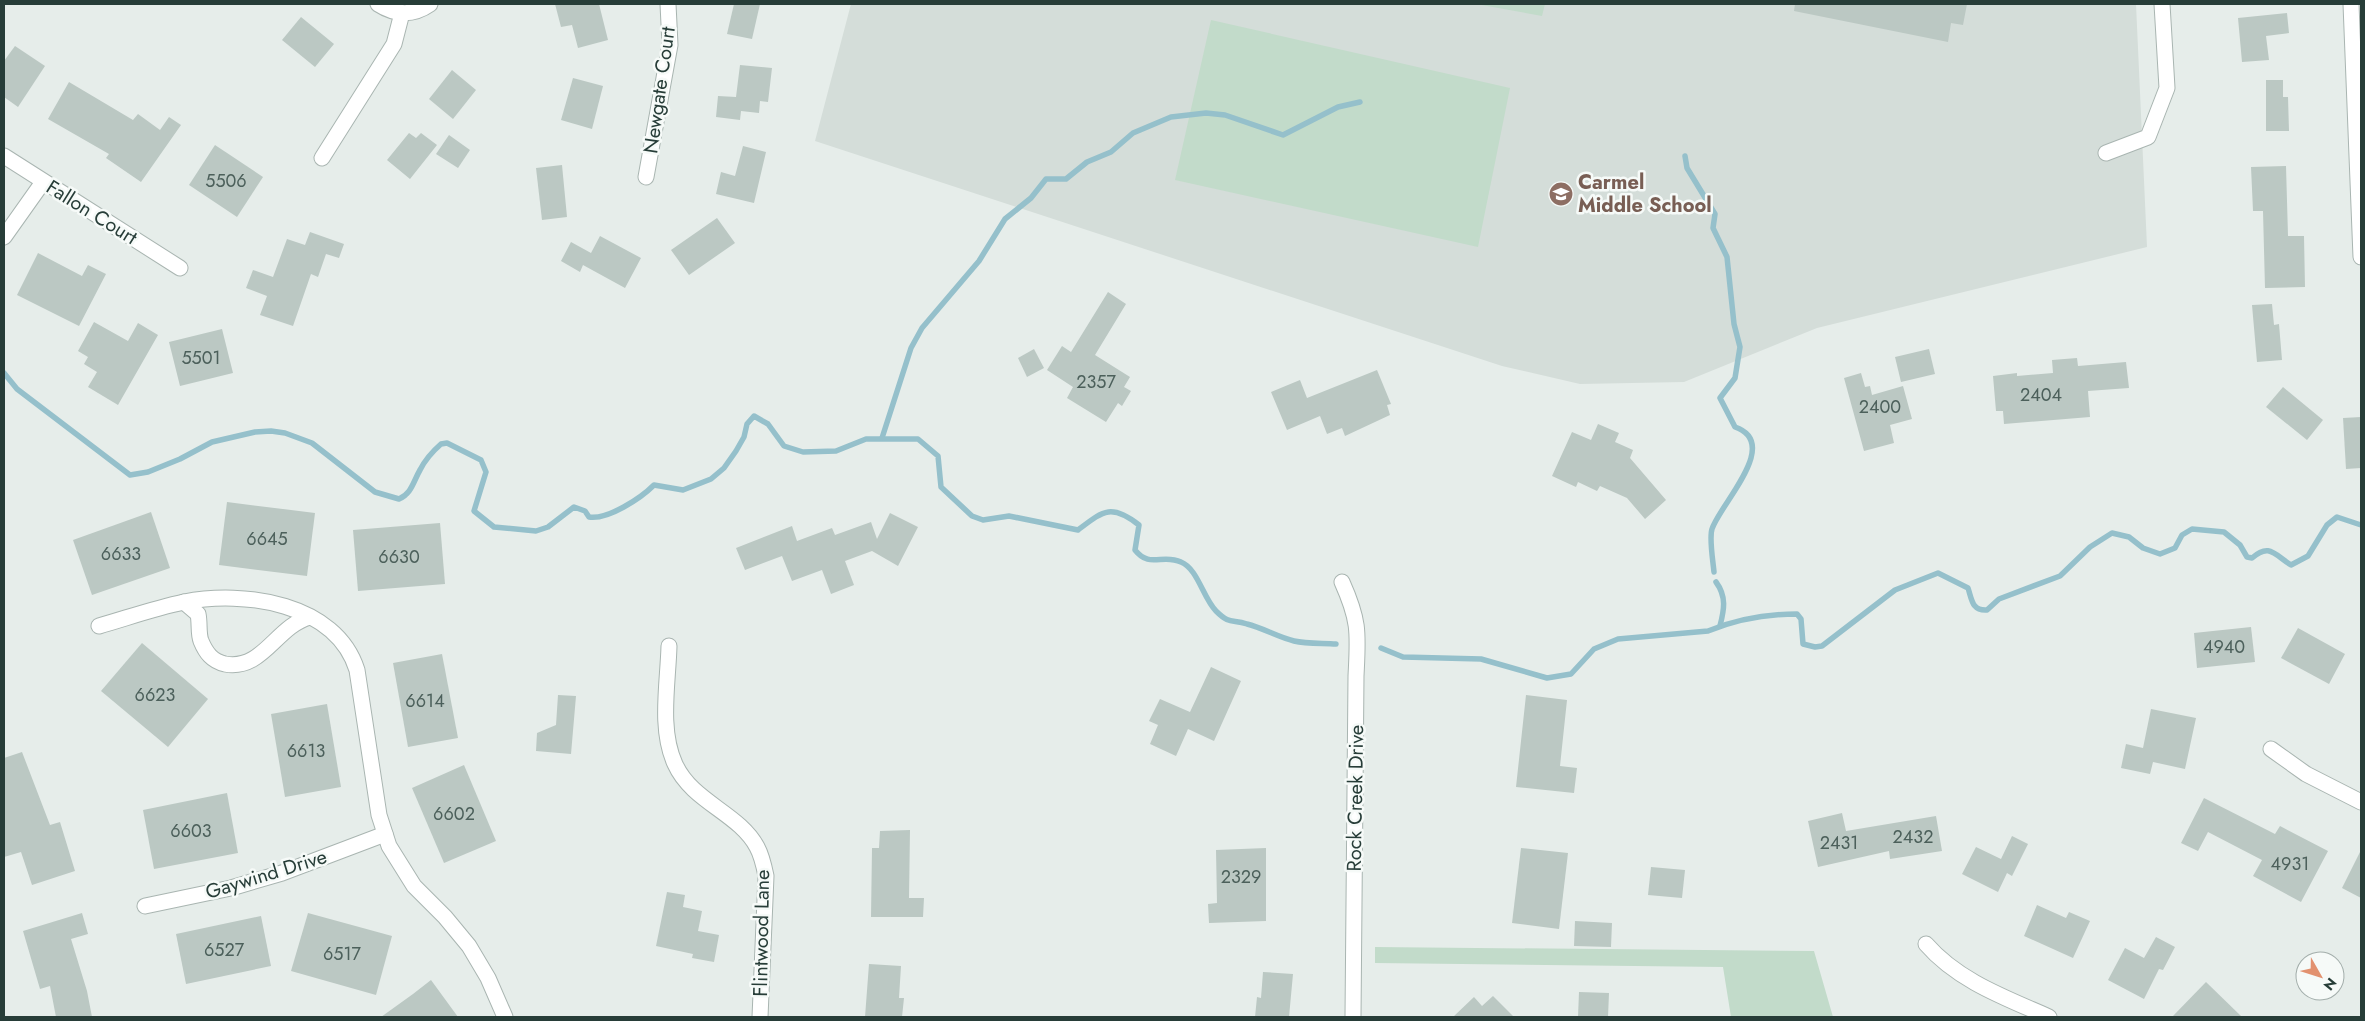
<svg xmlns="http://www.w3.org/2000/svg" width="2365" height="1021" viewBox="0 0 2365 1021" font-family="Jost,sans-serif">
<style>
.built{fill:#d4ddd9}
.green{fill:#c2dbca}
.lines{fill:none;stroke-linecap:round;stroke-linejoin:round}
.stream{stroke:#95c0cb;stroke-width:5.5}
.building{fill:#bbc8c3}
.minor-casing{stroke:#a9b5b1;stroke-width:17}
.minor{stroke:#fff;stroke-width:15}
.labels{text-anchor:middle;stroke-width:5;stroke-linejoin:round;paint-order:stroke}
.number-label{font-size:18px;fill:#4c605b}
.street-label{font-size:20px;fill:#273d38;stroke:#f6faf8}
.education-label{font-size:20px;font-weight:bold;fill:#785e54;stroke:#f6faf8;text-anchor:start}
</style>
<rect width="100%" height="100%" fill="#e6edea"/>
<polygon class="built" points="851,4 2136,4 2147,247 1817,328 1684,382 1580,384 1502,366 815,141"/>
<g class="green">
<polygon points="1476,4 1545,4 1542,16"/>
<polygon points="1211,20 1510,88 1478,247 1175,180"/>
<polygon points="1375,947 1814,951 1833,1017 1731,1017 1723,967 1375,963"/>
</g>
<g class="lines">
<g class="stream">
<path d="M1685,156L1687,168L1715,214L1713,228L1727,257L1734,324L1740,347L1735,378L1720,398L1735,427C1782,443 1720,504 1712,529C1709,538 1713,561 1714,572"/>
<path d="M4,373L17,389L130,475L148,472L180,459L212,442L255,432L271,431L285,433L312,443L375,492L399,499C412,493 413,482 420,470C425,460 433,451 441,444L447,443L481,460L486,472L474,511L494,527L536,531L548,527L574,507L585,511L589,517C608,520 641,498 654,485L683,490L711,479L724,468L736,451L744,437L747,424L754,416L768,424L784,446L803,452L836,451L866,439H918L938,456L941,487L972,516L983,520L1009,516L1078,530C1103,511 1111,503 1139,525L1135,550C1150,569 1162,553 1181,562C1198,569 1203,598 1216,611C1230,625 1232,619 1247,624C1263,628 1278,637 1294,641C1307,644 1323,643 1336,644"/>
<polyline points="882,438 911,348 922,328 979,261 1005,219 1031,198 1046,179 1066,179 1087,162 1111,152 1133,133 1171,117 1206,113 1225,115 1283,135 1338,107 1360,102"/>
<path d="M1716,582C1727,597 1724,610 1720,626"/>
<path d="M1381,648L1403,657L1481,659L1547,678L1571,674L1594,649L1618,639L1708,631C1735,620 1768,614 1797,614L1801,619L1803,644L1815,647L1822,646L1895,590L1938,573L1968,588C1972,600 1972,611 1987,610L1999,599L2060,576L2090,547L2112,533L2129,537L2143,548L2160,554L2175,548L2182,535L2192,529L2224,532L2240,545L2247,557L2252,558C2269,543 2274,554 2291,565L2308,556L2327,525L2337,517L2361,525"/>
</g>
</g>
<g class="building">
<polygon points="555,4 599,4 608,40 578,48 572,25 561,27"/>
<polygon points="734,4 760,4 752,39 727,34"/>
<polygon points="1795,4 1967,4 1963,25 1951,23 1948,42 1794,11"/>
<polygon points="2287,13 2289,33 2266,36 2269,60 2242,62 2238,18"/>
<polygon points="301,17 334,44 315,67 282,40"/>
<polygon points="15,46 45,66 18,107 4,97 4,61"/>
<polygon points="740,65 772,68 768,102 760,101 759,113 741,111 740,120 716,117 718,96 736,97"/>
<polygon points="452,70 476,90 453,119 429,99"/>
<polygon points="573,78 603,86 592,129 561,120"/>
<polygon points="2266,80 2283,80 2283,97 2288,97 2289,131 2266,131"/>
<polygon points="69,82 133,120 138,114 160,130 169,117 181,125 141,182 106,158 109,154 48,119"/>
<polygon points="409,133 416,138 421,133 437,145 410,179 387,160"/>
<polygon points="449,135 470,150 458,168 436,154"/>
<polygon points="215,145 263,177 237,217 189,185"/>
<polygon points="743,146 766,152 754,203 716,194 721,172 735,176"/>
<polygon points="562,165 567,217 542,220 536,168"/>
<polygon points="2286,166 2288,236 2304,236 2305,287 2265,288 2263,211 2253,211 2251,167"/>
<polygon points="717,218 735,243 689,275 671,250"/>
<polygon points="310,232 344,244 339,258 326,254 318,277 311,274 293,326 260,315 267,296 246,288 253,270 273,277 287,239 305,245"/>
<polygon points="600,236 641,258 625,288 583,265 580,272 561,261 571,242 591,253"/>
<polygon points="38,253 82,276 88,265 106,274 79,326 17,295"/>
<polygon points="1108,292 1126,304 1095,355 1130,377 1124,387 1131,391 1122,406 1118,403 1106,422 1067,398 1073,387 1047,370 1062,346 1071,352"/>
<polygon points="2272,304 2274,325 2279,324 2282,360 2257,362 2252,305"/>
<polygon points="94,322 128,341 138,323 158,335 118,405 88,387 97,372 84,364 88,357 78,351"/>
<polygon points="222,329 233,373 180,386 169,342"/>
<polygon points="1034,349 1044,368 1027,377 1018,358"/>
<polygon points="1929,349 1935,374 1901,382 1895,357"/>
<polygon points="2077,358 2078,366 2126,362 2129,388 2088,391 2090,417 2004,424 2003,411 1996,411 1993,376 2017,373 2017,376 2053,373 2052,360"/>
<polygon points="1377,370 1391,404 1387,405 1390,415 1345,436 1342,428 1327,434 1320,416 1287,430 1271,392 1300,380 1307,398"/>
<polygon points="1861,373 1865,387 1870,386 1872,395 1903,386 1912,419 1890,425 1894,443 1864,451 1844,378"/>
<polygon points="2283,387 2323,420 2307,440 2266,407"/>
<polygon points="2361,417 2361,468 2346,469 2343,418"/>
<polygon points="1598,424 1619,433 1615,442 1633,450 1630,458 1666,500 1645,519 1627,498 1600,486 1597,491 1578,482 1576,487 1552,476 1572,432 1591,440"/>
<polygon points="227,502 315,513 307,576 219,565"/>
<polygon points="151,512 170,568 92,595 73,540"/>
<polygon points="890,513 918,527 898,566 872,551 845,561 854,585 831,594 822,570 792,581 782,556 745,570 736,548 792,526 797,541 832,528 835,535 871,522 877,539"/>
<polygon points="440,523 445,584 358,591 353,530"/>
<polygon points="2251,627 2255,662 2197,668 2194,633"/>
<polygon points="2298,628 2345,654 2329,684 2281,658"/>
<polygon points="142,643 208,699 168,747 101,691"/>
<polygon points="442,654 458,738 408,747 393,663"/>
<polygon points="1211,667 1241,681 1214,741 1188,729 1176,756 1150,744 1158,725 1149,721 1160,699 1190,712"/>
<polygon points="558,695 576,696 571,754 536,751 537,733 556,725"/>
<polygon points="1526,695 1567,700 1560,766 1577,768 1574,793 1516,787"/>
<polygon points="327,704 341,787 285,797 271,714"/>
<polygon points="2151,709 2196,718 2185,769 2153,762 2150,774 2121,768 2126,744 2143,748"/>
<polygon points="22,752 50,825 60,822 75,871 32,885 21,852 4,857 4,758"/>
<polygon points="464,765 496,841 444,863 412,788"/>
<polygon points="227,793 238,853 154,869 143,810"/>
<polygon points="2204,798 2275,834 2280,826 2328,851 2301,902 2253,876 2262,860 2208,832 2198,851 2181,843"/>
<polygon points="1842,813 1846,831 1936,816 1942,851 1890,859 1889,851 1818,867 1808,821"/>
<polygon points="910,830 909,898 924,898 923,917 871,917 872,848 879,848 880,831"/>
<polygon points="2012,836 2028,844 2012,876 2007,873 1998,892 1962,874 1976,847 2001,859"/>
<polygon points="1266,848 1266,921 1209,923 1208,904 1217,903 1216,850"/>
<polygon points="1521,848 1568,853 1559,929 1512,923"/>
<polygon points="2361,850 2361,898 2342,888"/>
<polygon points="1651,867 1685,870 1682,898 1648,895"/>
<polygon points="667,892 685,895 683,907 702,911 698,931 719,935 714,962 692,958 693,954 656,946"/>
<polygon points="2037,905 2066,918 2069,912 2090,921 2073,958 2024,936"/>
<polygon points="82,913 88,934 71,939 87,991 92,1017 56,1017 50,986 40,989 23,931"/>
<polygon points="308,913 392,936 376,995 291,971"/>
<polygon points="261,916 271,966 186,984 176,934"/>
<polygon points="1575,921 1612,923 1611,947 1574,946"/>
<polygon points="2156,937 2175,947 2163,970 2159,969 2144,999 2108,980 2125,948 2144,958"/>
<polygon points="869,964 901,966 899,998 904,998 902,1017 865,1017"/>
<polygon points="1263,972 1293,974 1289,1017 1255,1017 1257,997 1261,998"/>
<polygon points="431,980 458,1017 381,1017 413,994"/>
<polygon points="2206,982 2242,1017 2172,1017"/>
<polygon points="1579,992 1609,993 1608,1017 1578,1017"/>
<polygon points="1493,996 1514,1017 1453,1017 1474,997 1482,1006"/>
</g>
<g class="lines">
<defs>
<g id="minor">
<path d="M378,4C395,15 413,16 430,4"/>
<polyline points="2351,4 2361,257"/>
<polyline points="2106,153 2148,137 2167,88 2162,4"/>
<polyline points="4,156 180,268"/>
<polyline points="322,158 394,44 402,13"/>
<polyline points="646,177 670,45 668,4"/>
<polyline points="4,237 43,182"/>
<path d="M1342,582C1360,622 1358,634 1356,676L1353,1017"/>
<path d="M184,602L198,614C200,623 198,633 201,641C206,653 212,661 225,664C263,671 276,626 310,617"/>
<path d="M99,626C127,618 155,608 184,602C244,590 336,603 357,670L379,815L389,846L414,886L445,917L469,946L488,978L505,1017"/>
<path d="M669,646C668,684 659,729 675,764C692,802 739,813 757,847C762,856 764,866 766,876L760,1017"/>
<polyline points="2271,749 2306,774 2361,802"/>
<polyline points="145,906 231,888 282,873 385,834"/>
<path d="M1926,944C1958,981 2006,998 2049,1017"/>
</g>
</defs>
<use href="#minor" class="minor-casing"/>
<use href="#minor" class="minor"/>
</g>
<defs>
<symbol id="school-disc" viewBox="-11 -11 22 22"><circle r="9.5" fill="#8d6e63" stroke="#f6faf8"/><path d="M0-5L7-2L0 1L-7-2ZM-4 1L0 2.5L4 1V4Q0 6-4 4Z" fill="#fff"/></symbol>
</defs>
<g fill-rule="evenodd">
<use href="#school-disc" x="1547" y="180" width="28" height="28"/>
</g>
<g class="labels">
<g class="number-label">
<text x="226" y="187">5506</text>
<text x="201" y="364">5501</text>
<text x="1096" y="388">2357</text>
<text x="2041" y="401">2404</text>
<text x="1880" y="413">2400</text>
<text x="267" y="545">6645</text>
<text x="121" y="560">6633</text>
<text x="399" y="563">6630</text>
<text x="2224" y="653">4940</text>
<text x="155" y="701">6623</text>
<text x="425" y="707">6614</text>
<text x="306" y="757">6613</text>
<text x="454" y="820">6602</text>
<text x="191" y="837">6603</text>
<text x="1913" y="843">2432</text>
<text x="1839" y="849">2431</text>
<text x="2290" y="870">4931</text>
<text x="1241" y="883">2329</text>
<text x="224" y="956">6527</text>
<text x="342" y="960">6517</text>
</g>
<g class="street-label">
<text transform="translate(659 90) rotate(-82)" y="7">Newgate Court</text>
<text transform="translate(92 212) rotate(32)" y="7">Fallon Court</text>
<text transform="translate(1355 798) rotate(-89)" y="7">Rock Creek Drive</text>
<text transform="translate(266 874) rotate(-17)" y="7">Gaywind Drive</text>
<text transform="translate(761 933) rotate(-89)" y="7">Flintwood Lane</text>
</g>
<g class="education-label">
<text x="1578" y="189">Carmel<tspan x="1578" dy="23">Middle School</tspan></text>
</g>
</g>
<rect width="2365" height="1021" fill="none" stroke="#273d38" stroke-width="10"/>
<g transform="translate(2320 976) rotate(129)"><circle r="24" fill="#f6faf8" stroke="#a3aeab"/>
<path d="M0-4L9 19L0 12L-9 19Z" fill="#e2916f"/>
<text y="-8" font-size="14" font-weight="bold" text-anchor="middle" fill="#273d38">N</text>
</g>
</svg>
